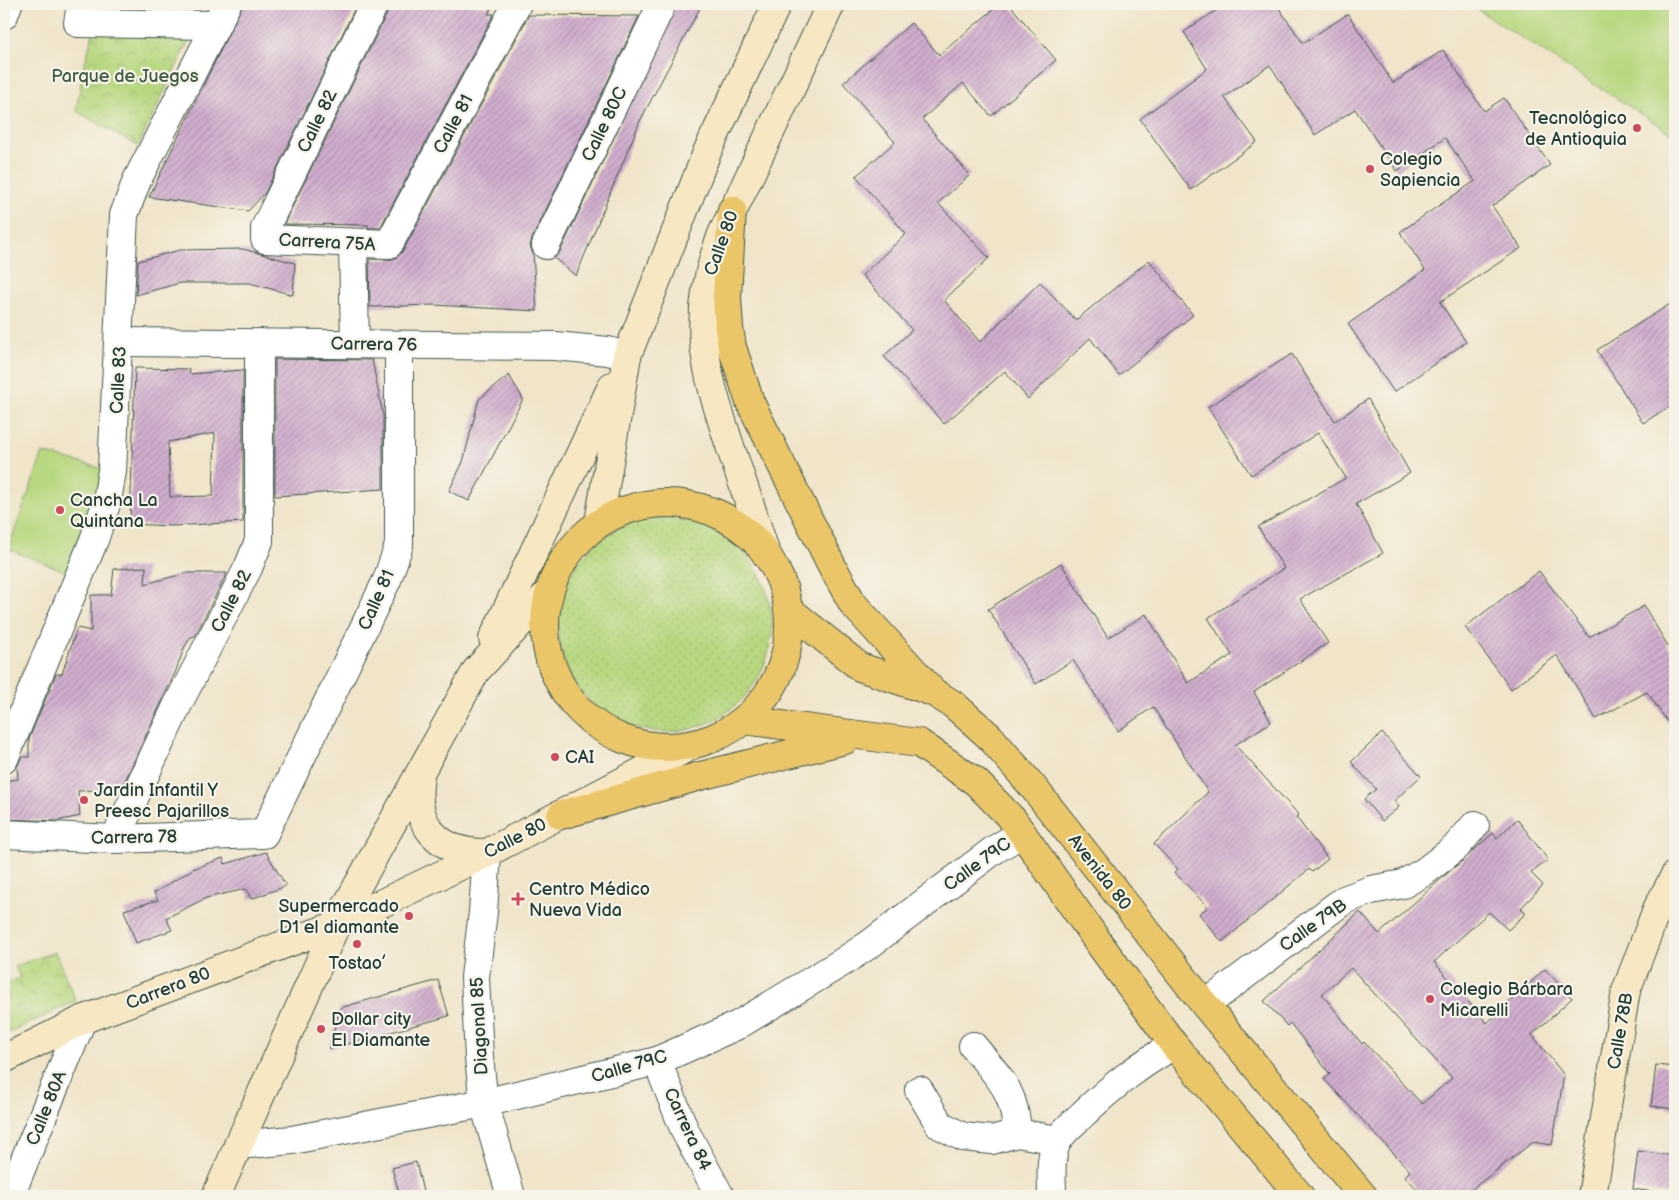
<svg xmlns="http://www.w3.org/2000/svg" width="1679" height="1200" viewBox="0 0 1679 1200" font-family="'Balsamiq Sans',sans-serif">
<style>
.grass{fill:url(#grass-dots);stroke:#6b8a5a}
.park{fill:url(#park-crowns);stroke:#6b8a5a}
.pitch{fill:#b7d880;stroke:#6b8a5a}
.building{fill:url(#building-hatch);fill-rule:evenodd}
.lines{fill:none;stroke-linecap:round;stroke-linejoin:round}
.street-casing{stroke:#3e564a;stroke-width:30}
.secondary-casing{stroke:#3e564a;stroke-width:30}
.primary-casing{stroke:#3e564a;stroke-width:30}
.street{stroke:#fff;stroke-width:28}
.secondary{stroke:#f7e8c3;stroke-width:28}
.primary{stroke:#ebc669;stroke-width:28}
.poi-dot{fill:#d1495b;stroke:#f7f3e8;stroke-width:2}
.labels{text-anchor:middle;stroke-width:4.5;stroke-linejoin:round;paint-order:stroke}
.park-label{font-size:18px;fill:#3d5c43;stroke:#f7f3e8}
.poi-label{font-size:18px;fill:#1f3d34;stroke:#f7f3e8;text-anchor:start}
.street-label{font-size:18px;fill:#1f3d34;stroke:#f7f3e8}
</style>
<defs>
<pattern id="grass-dots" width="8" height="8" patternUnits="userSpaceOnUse" patternTransform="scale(1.25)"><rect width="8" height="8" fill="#b7d880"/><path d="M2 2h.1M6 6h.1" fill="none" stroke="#9dba6f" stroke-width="1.8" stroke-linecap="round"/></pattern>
<pattern id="park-crowns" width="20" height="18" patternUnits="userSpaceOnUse" patternTransform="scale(1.25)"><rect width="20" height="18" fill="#b7d880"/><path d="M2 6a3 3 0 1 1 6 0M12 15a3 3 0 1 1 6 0" fill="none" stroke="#9dba6f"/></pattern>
<pattern id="building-hatch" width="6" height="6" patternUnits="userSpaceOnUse" patternTransform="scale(1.25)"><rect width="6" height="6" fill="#d1aecf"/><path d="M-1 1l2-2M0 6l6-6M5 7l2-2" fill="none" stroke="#a98fa9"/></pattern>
</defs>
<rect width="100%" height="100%" fill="#f7f3e8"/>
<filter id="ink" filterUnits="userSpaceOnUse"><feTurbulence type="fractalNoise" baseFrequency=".02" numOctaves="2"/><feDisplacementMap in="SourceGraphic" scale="10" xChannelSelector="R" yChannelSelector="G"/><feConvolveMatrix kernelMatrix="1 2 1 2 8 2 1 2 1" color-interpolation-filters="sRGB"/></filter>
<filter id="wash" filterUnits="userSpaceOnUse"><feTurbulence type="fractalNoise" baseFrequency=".0096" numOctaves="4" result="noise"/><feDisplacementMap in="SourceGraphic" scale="20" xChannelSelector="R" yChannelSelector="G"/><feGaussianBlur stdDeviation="1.12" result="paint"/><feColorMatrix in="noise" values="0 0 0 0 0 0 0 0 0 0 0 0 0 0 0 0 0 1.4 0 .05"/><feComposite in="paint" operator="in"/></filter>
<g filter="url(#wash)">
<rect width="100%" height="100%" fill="#f0e4c9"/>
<circle class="grass" cx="665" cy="625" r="107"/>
<g class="park">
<polygon points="94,30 189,40 138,146 76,111 84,66"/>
<polygon points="55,952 76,1001 4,1035 4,984 20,978 15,966"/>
</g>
<g class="pitch">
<polygon points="1473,4 1675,4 1675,136 1472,6"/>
<polygon points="43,453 112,471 72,574 8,549"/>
</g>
<g id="blocks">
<g class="building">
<polygon points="243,4 357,4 265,193 248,211 149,197"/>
<polygon points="389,4 470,4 492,7 488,14 494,14 380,228 368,228 368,225 284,224 388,11"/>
<polygon points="677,4 702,4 640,121 576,276 554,258 560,252"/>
<polygon points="1000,4 1009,4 1056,60 991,116 963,83 922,119 970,175 938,203 989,258 944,300 980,342 1040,282 1076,320 1149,260 1193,315 1119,375 1090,338 1028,399 1005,371 944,424 884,356 912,330 862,275 906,234 856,176 895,142 843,83 911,23 939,55"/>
<polygon points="1225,4 1276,4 1303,43 1348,14 1393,83 1443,50 1484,111 1504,98 1550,165 1492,206 1521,248 1440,302 1466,342 1394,392 1348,324 1425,270 1400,232 1475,181 1445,138 1397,171 1355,109 1315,135 1270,65 1224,97 1257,142 1191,190 1140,119 1207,69 1184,32"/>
<polygon points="529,15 639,16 532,239 530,246 533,254 537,311 434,305 370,307 369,259 389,260 397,257 403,251"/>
<polygon points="243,249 295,263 293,295 250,283 180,283 136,295 138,261 180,250"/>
<polygon points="1675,301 1675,403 1643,423 1597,350"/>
<polygon points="1292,354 1335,421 1368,399 1410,473 1356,504 1383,553 1300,599 1328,643 1254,692 1271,722 1235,745 1299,815 1296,817 1328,859 1312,872 1309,869 1222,942 1199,914 1208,907 1174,872 1178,869 1154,844 1208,792 1153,707 1118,731 1073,660 1036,684 988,609 1061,563 1108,638 1146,614 1188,683 1232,655 1208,618 1284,568 1258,527 1346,478 1318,433 1251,475 1208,407"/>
<polygon points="275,359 372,360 383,415 383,489 275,496"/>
<path d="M135,368L189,369L190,374L243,370V522L171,526L130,524ZM215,433L213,496L170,497L168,442Z"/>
<polygon points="509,375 523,399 469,501 449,491 463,462 479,399"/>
<polygon points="146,567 145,584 187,573 227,573 195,636 191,637 185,646 175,673 121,789 78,791 80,816 57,821 4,819 4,799 7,799 5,781 18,779 17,767 22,757 29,757 29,739 56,674 62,674 77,628 91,631 91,595 111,595 114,569"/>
<polygon points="1539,571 1589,637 1644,606 1675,658 1675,733 1647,692 1596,719 1557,655 1511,689 1465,627"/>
<polygon points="1382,733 1421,776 1394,801 1399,807 1382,821 1364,799 1376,789 1351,762"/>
<path d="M1517,819L1548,860L1531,873L1543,885L1521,908L1526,913L1508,930L1489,912L1434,962L1487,1023L1545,969L1572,998L1532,1035L1564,1075L1552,1145L1533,1142L1463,1196H1423L1405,1176L1410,1171L1324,1079L1330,1074L1290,1023L1287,1026L1264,1001L1360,912L1379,934L1493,833L1497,838ZM1351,968L1452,1078L1422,1104L1364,1042L1362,1044L1322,994Z"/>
<polygon points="266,852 286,886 251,899 246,889 206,898 166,918 172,930 136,943 124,910 158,900 154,893 193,869 223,858 225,864"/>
<polygon points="438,980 449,1016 329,1049 340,1008"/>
<polygon points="1656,1065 1675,1067 1675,1109 1651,1106"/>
<polygon points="1638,1151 1675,1156 1675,1195 1633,1189"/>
<polygon points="416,1162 424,1196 400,1196 392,1168"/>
</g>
</g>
</g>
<g filter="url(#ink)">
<use href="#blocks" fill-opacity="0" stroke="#3e564a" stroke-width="1"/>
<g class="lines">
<defs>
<g id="street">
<polyline points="81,4 78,23 214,25"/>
<polyline points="374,4 265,228 265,239 389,244 517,4"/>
<polyline points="4,15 8,4"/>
<polyline points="353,243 355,343"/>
<polyline points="546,245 662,4"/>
<polyline points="120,342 555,346 608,351 627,356"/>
<polyline points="4,759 94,540 107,501 112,471 124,215 137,180 227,4"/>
<polyline points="4,834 115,839 264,834 387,580 399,545 399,345"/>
<polyline points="115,839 178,704 248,568 259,541 259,343"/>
<polyline points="487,853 483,912 475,977 479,1058 484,1103 511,1196"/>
<polyline points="1205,1005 1344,900 1371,890 1403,884 1424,872 1455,848 1475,825"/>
<path d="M973,1046C999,1077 1015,1090 1017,1133"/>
<polyline points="657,1061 685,1131 720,1196"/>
<polyline points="919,1090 940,1125 963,1137 992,1140 1017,1133 1058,1140"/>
<polyline points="238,1145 292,1140 484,1103 657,1061 738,1025 841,963 870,944 994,850 1022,833"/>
<polyline points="10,1196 82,1020"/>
<path d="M1052,1196C1052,1178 1049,1156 1058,1140C1065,1129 1076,1121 1085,1112C1115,1084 1138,1066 1174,1045"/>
</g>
<g id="secondary">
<polyline points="599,522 627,356 707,152 777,4"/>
<path d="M766,554C755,519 743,484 731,449C704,367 689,319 722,234L831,4"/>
<polyline points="493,639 612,386"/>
<path d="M420,777C412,825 439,854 487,853"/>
<polyline points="4,1059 82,1020 336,925 487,853 692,745"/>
<polyline points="216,1196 336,925 476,671 548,593"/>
<polyline points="1592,1196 1626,991 1657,909 1675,875"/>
</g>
<g id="primary">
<polyline points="732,210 727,297 729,328 732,347 750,402 833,568 853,604 932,691"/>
<circle cx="667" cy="625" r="122"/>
<polyline points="788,609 860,667 933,692 954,705 990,737 1033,787 1205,1005 1363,1196"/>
<polyline points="744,720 919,743 976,782 1013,820 1101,946 1174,1045 1300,1196"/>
<polyline points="561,815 700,776 845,740"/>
</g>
</defs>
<use href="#street" class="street-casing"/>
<use href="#secondary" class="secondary-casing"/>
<use href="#primary" class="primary-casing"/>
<use href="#street" class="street"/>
<use href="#secondary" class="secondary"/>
<use href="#primary" class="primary"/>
</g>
</g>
<g class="poi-dot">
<circle cx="1637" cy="128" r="5"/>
<circle cx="1370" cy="169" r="5"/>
<circle cx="60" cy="510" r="5"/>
<circle cx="555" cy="757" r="5"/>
<circle cx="84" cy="800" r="5"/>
<path d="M515.5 891.5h5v5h5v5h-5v5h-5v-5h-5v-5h5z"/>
<circle cx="409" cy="916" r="5"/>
<circle cx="357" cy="944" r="5"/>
<circle cx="1430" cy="999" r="5"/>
<circle cx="321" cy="1029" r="5"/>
</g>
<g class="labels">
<g class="park-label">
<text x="125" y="82">Parque de Juegos</text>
</g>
<g class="poi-label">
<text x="1627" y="124" text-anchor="end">Tecnológico<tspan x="1627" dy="21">de Antioquia</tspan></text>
<text x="1380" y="165">Colegio<tspan x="1380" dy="21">Sapiencia</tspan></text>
<text x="70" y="506">Cancha La<tspan x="70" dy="21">Quintana</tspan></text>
<text x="565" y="763">CAI</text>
<text x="94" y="796">Jardin Infantil Y<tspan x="94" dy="21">Preesc Pajarillos</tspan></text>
<text x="529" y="895">Centro Médico<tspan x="529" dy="21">Nueva Vida</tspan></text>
<text x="399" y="912" text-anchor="end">Supermercado<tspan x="399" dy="21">D1 el diamante</tspan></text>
<text x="357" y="969" text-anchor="middle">Tostao’</text>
<text x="1440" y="995">Colegio Bárbara<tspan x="1440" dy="21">Micarelli</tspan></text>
<text x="331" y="1025">Dollar city<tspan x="331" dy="21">El Diamante</tspan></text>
</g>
<g class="street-label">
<text transform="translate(317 121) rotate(-64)" y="6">Calle 82</text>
<text transform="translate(453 124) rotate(-62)" y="6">Calle 81</text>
<text transform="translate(604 124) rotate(-64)" y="6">Calle 80C</text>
<text transform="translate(327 242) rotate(3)" y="6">Carrera 75A</text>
<text transform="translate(721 243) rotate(-70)" y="6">Calle 80</text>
<text transform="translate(374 344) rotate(1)" y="6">Carrera 76</text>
<text transform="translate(118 380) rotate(-87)" y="6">Calle 83</text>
<text transform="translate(376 600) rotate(-66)" y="6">Calle 81</text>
<text transform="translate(231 601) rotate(-63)" y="6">Calle 82</text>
<text transform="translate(134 837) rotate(-1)" y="6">Carrera 78</text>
<text transform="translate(515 838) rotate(-27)" y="6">Calle 80</text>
<text transform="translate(977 864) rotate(-36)" y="6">Calle 79C</text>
<text transform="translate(1100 872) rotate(52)" y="6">Avenida 80</text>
<text transform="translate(1313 925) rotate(-35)" y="6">Calle 79B</text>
<text transform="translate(168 988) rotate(-21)" y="6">Carrera 80</text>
<text transform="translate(479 1026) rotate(-93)" y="6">Diagonal 85</text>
<text transform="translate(1620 1031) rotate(-80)" y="6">Calle 78B</text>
<text transform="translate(629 1066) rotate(-16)" y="6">Calle 79C</text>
<text transform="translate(46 1108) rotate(-68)" y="6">Calle 80A</text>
<text transform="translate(688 1129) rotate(65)" y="6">Carrera 84</text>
</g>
</g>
<rect width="1679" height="1200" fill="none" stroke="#f7f3e8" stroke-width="20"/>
</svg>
